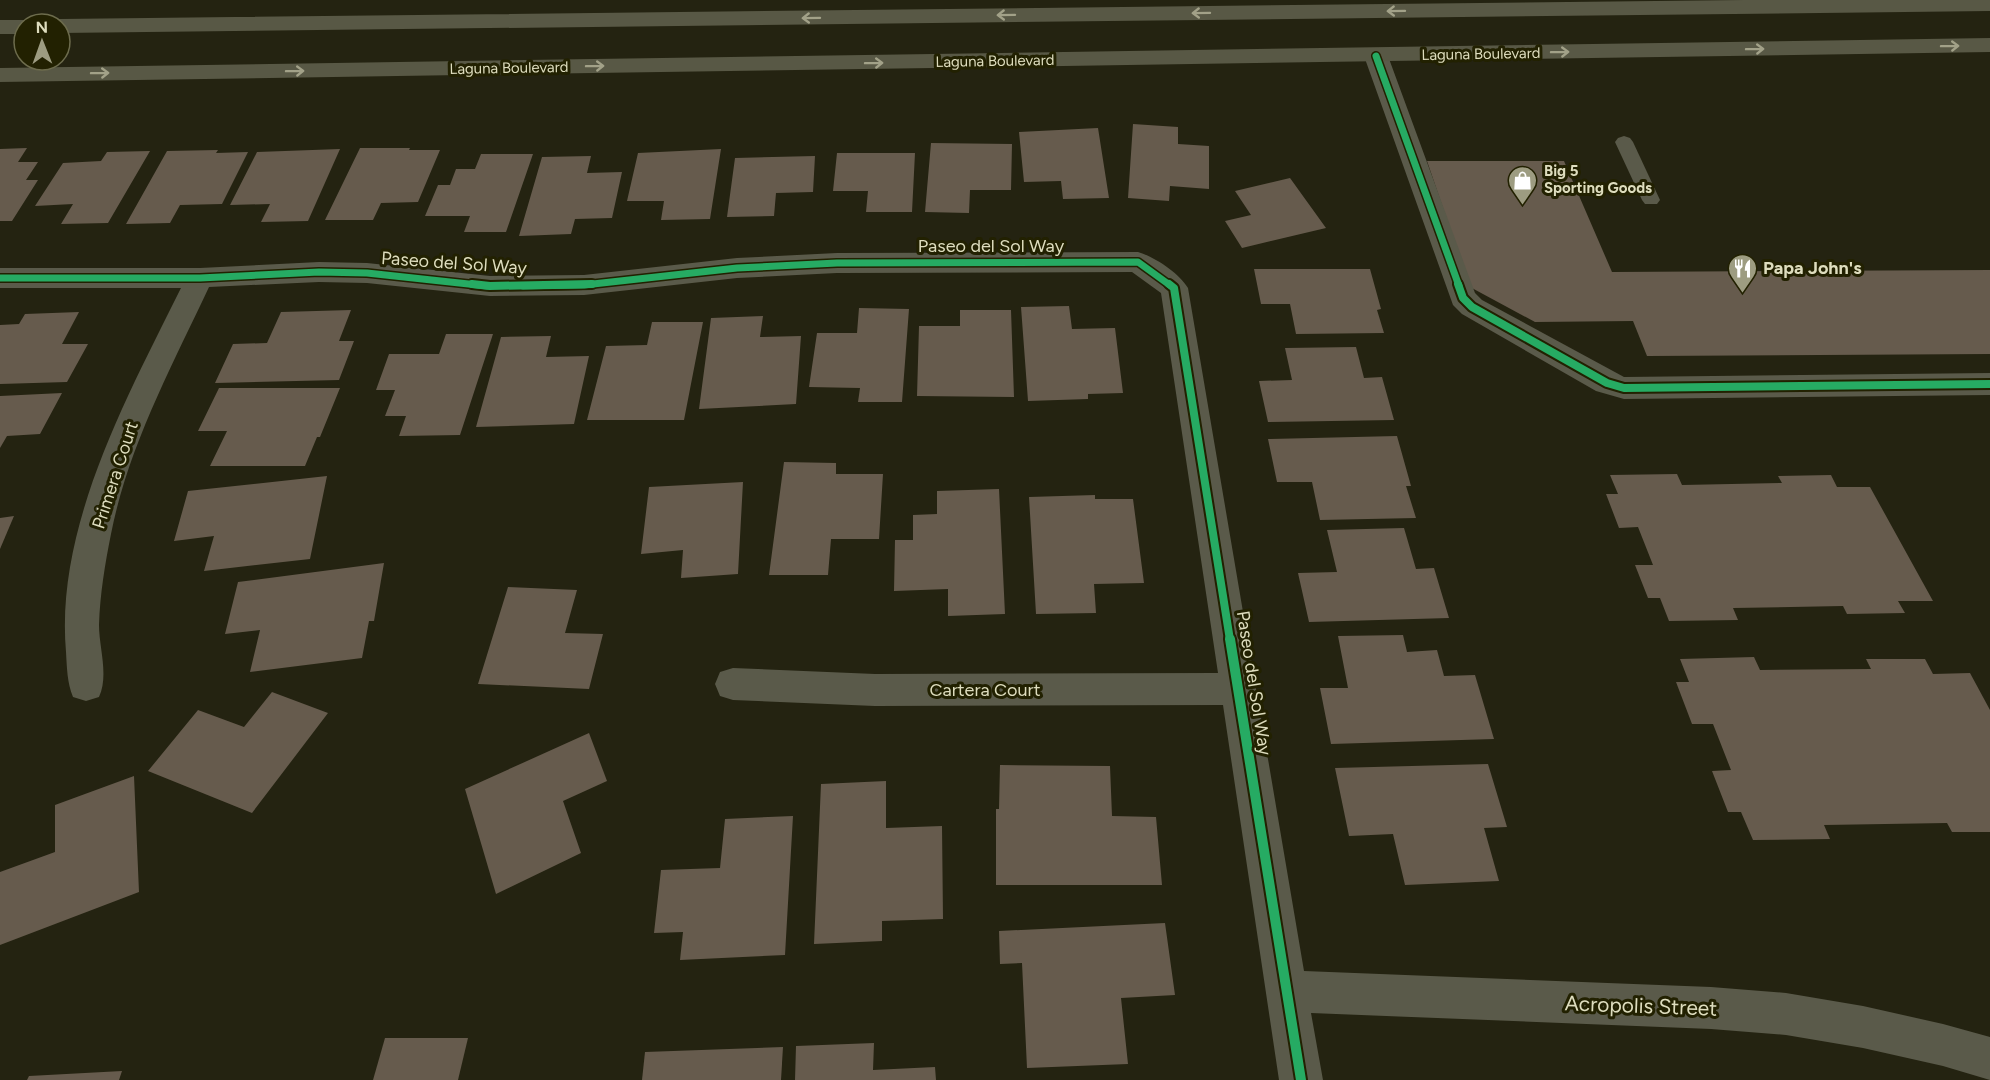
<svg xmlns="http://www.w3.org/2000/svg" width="1990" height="1080" viewBox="0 0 1990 1080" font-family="Figtree,sans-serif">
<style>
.building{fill:#665b4d}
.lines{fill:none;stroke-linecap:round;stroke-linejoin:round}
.lane{fill:#5a5a4a;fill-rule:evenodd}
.street{fill:#5a5a4a;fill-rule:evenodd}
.primary{fill:#585845;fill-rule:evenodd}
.cycleway-far2-casing{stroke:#222101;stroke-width:10}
.cycleway-far1-casing{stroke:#222101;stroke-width:12}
.cycleway-casing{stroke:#222101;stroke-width:14}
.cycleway-far2{stroke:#26ab63;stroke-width:7}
.cycleway-far1{stroke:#26ab63;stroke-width:8}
.cycleway{stroke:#26ab63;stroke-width:10}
.oneway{stroke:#a2a188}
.labels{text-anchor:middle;stroke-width:6;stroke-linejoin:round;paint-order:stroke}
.far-street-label{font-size:15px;fill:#deddbe;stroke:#222101}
.far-poi-label{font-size:15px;font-weight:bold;fill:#deddbe;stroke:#222101;text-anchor:start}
.street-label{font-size:18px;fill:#deddbe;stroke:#222101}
.poi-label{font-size:18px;font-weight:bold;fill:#deddbe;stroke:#222101;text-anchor:start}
.near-street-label{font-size:21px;fill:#deddbe;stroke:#222101}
</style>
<rect width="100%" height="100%" fill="#242311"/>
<g class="building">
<polygon points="1133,124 1178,127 1178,144 1209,146 1209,189 1170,186 1169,201 1128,198"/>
<polygon points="1098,128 1109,198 1063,199 1061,181 1024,182 1019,132"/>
<polygon points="931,143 1012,144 1011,190 970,190 969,213 925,212"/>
<polygon points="27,148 18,162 38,162 26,180 38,180 12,221 0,221 0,149"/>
<polygon points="360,148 410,148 409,150 440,150 418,202 381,203 373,220 325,220"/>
<polygon points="340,149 308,221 261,222 270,204 230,205 257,152"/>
<polygon points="721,149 710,219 661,220 664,201 627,201 638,153"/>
<polygon points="218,150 216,153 248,152 222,204 180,205 170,223 126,224 167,151"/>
<polygon points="150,151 108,223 61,224 73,204 35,206 63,163 101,161 107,152"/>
<polygon points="837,153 915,153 912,212 866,212 868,191 833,191"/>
<polygon points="481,154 533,154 506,232 464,232 470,216 425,216 438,185 450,185 456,169 475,169"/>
<polygon points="591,156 587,173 622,172 612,218 575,219 571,234 519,236 542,157"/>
<polygon points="815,156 813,192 776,193 774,216 727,217 735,158"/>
<polygon points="1427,161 1564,161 1612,272 1990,270 1990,354 1647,356 1633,321 1535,322 1470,287"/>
<polygon points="1290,178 1326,228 1242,248 1225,221 1251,215 1235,191"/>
<polygon points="1254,269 1370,269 1381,309 1377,310 1384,333 1296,334 1290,304 1261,304"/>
<polygon points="1069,306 1072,329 1115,328 1123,393 1088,394 1088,399 1028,401 1021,307"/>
<polygon points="859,308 909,309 902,402 858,402 860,388 809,387 817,333 857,333"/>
<polygon points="351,310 339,341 354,341 339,380 215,383 233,344 267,343 281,312"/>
<polygon points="960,310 1011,310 1014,397 917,396 919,326 960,326"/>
<polygon points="79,312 62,344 88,344 67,382 0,384 0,325 19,324 25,314"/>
<polygon points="763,316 760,337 801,336 796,404 699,409 711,318"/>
<polygon points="652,322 703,322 684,420 587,420 606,346 647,345"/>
<polygon points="446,334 493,334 460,435 399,436 406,416 385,416 395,390 376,390 389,354 439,354"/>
<polygon points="551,336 546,357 589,356 574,424 476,427 501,337"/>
<polygon points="1356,347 1364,378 1382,377 1394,420 1268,422 1259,381 1292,380 1285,348"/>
<polygon points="219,388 340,388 320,437 317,437 305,466 210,466 227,431 198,431"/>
<polygon points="62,393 40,434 7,436 0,448 0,396"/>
<polygon points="1397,436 1411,486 1406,486 1416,518 1320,520 1312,482 1277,482 1268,439"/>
<polygon points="784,462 836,463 836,474 883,474 879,539 831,539 828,575 769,575"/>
<polygon points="1677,474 1682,485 1782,483 1778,476 1831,475 1837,487 1870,487 1933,601 1898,601 1905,613 1847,614 1843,606 1733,608 1738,620 1669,621 1660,598 1648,598 1635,565 1653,565 1638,527 1619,528 1606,494 1618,494 1610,475"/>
<polygon points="327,476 310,559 204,571 214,536 174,541 188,491"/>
<polygon points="743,482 738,574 681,578 683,550 641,554 649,487"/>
<polygon points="999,489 1005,614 948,616 948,589 894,591 895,540 913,540 913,515 937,514 937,491"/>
<polygon points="1095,495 1095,499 1133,499 1144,583 1094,584 1096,613 1036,614 1029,497"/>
<polygon points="14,516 0,549 0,518"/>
<polygon points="1404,528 1416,569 1434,568 1449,618 1309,622 1298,573 1337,572 1327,530"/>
<polygon points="384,563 374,621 369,621 362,658 250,672 260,630 225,634 238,582"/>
<polygon points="508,587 577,590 565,633 603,634 589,689 478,684"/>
<polygon points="1403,635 1407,652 1437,650 1444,676 1475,675 1494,739 1331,744 1320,688 1348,688 1338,636"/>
<polygon points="1754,657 1760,670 1871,669 1866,659 1925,659 1933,674 1970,673 1990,710 1990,832 1952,832 1947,823 1824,825 1830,839 1753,840 1741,812 1728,812 1712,771 1731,770 1713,724 1692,724 1676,682 1689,682 1680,659"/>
<polygon points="272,692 328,713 252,813 148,771 198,710 244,727"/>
<polygon points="589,733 607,781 563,801 581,853 496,894 465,789"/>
<polygon points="1488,764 1507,827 1484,828 1499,881 1405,885 1393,834 1349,836 1335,768"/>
<polygon points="1000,765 1110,766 1112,816 1156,817 1162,885 996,885 996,809 999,809"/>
<polygon points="134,776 139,892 0,945 0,872 55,852 55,805"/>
<polygon points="886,781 886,828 942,826 943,919 882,921 882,941 814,944 821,784"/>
<polygon points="793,816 785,955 680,960 683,932 654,933 661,870 720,868 725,819"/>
<polygon points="1165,923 1175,995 1121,998 1128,1064 1027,1068 1022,963 1000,964 999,931"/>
<polygon points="385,1038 468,1038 458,1080 373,1080"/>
<polygon points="874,1043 873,1070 935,1067 936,1080 795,1080 796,1046"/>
<polygon points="783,1047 781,1080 642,1080 645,1052"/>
<polygon points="122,1071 119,1080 27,1080 29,1076"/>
</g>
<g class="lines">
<polygon class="lane" points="1624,136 1630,138 1633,142 1660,200 1657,204 1645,204 1642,200 1615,142 1618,138"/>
<g class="street">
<polygon points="1376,49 1384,51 1388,56 1475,293 1482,300 1624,377 1990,373 1990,395 1624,399 1596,391 1462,314 1453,305 1364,56 1368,51"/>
<path d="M1138,252C1155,257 1179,273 1188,288L1304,971L1711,987L1786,993L1863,1006L1943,1024L1990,1037V1080L1943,1066L1863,1048L1786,1035L1711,1029L1311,1013L1323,1080H1279L1223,705L875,706L733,700L720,696L715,684L720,672L733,668L875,674L1218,673L1161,293L1132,272L837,273L737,278L584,295L490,296L367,283L319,282L209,287C172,366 128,447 111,534C105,564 100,594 99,625C99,648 109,675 99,697L86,701L73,697C67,682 67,668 66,652C55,527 127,397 181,288H0V268H200L319,262L367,263L490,276L584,275L737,258L837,253Z"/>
</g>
<g class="primary">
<polygon points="1743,0 1990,0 1990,11 60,33 60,24 50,24 60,19"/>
<polygon points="0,20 24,20 33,24 24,24 24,34 0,34"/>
<polygon points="1990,38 1990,52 0,82 0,68"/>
</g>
<defs>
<g id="cycleway-far2">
<polyline points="1376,56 1459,286"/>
<polyline points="0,278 200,278 319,272 367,273 487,286"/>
<polyline points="523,286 584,285 737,268 837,263 1138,262 1171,286"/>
</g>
<g id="cycleway-far1">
<polyline points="472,284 490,286 592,284"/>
<polyline points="1169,284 1174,288 1230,640"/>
<polyline points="1458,284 1463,298 1472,307 1607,383 1624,388 1990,384"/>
</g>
<polyline id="cycleway" points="1230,639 1301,1080"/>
</defs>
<use href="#cycleway-far2" class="cycleway-far2-casing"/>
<use href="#cycleway-far1" class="cycleway-far1-casing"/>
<use href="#cycleway" class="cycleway-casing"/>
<use href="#cycleway-far2" class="cycleway-far2"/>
<use href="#cycleway-far1" class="cycleway-far1"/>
<use href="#cycleway" class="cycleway"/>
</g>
<defs><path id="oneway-shaft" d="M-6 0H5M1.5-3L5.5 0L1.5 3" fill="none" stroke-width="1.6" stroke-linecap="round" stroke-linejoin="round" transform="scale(1.5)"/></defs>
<g class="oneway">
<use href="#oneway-shaft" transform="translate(1396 11) rotate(179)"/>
<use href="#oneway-shaft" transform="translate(1201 13) rotate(179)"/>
<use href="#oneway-shaft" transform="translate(1006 15) rotate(179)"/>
<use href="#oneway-shaft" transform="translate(811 18) rotate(179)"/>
<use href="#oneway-shaft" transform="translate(1950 46) rotate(-1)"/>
<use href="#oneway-shaft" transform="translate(1755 49) rotate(-1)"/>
<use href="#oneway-shaft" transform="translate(1560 52) rotate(-1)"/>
<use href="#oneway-shaft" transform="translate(874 63) rotate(-1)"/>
<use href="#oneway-shaft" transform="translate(595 66) rotate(-1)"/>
<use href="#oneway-shaft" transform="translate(295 71) rotate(-1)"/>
<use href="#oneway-shaft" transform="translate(100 73) rotate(-1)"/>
</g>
<defs>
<symbol id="shop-pin" viewBox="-11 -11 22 30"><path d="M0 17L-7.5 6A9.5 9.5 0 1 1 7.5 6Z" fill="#9d9c81" stroke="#222101"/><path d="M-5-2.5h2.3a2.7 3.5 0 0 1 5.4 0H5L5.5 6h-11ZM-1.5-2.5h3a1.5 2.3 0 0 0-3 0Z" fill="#fff"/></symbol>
<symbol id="restaurant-pin" viewBox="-11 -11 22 30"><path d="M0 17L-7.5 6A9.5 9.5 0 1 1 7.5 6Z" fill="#9d9c81" stroke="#222101"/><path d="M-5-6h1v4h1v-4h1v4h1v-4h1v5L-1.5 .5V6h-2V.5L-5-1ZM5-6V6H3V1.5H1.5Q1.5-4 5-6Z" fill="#fff"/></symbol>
</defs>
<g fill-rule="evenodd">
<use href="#shop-pin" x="1506" y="164" width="33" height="45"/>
<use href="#restaurant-pin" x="1726" y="252" width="33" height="45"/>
</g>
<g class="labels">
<g class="far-street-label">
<text transform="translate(1481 54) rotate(-1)" y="5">Laguna Boulevard</text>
<text transform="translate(995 61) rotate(-1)" y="5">Laguna Boulevard</text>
<text transform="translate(509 68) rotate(-1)" y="5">Laguna Boulevard</text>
</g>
<g class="far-poi-label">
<text x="1544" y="176">Big 5<tspan x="1544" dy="17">Sporting Goods</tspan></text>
</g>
<g class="street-label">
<text x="991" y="252">Paseo del Sol Way</text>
<text transform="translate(454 263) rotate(4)" y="6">Paseo del Sol Way</text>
<text transform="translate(115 475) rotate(-72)" y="6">Primera Court</text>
<text transform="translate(1254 683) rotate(81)" y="6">Paseo del Sol Way</text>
<text x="985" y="696">Cartera Court</text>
</g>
<g class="poi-label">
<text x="1763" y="274">Papa John's</text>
</g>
<g class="near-street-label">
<text transform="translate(1641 1006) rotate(2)" y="7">Acropolis Street</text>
</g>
</g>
<g transform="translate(42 42) rotate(359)"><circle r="28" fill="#222101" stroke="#6d6c4d" stroke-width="1.5"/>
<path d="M0-4.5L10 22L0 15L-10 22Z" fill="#9d9c81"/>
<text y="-9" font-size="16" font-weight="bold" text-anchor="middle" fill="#deddbe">N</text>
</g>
</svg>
